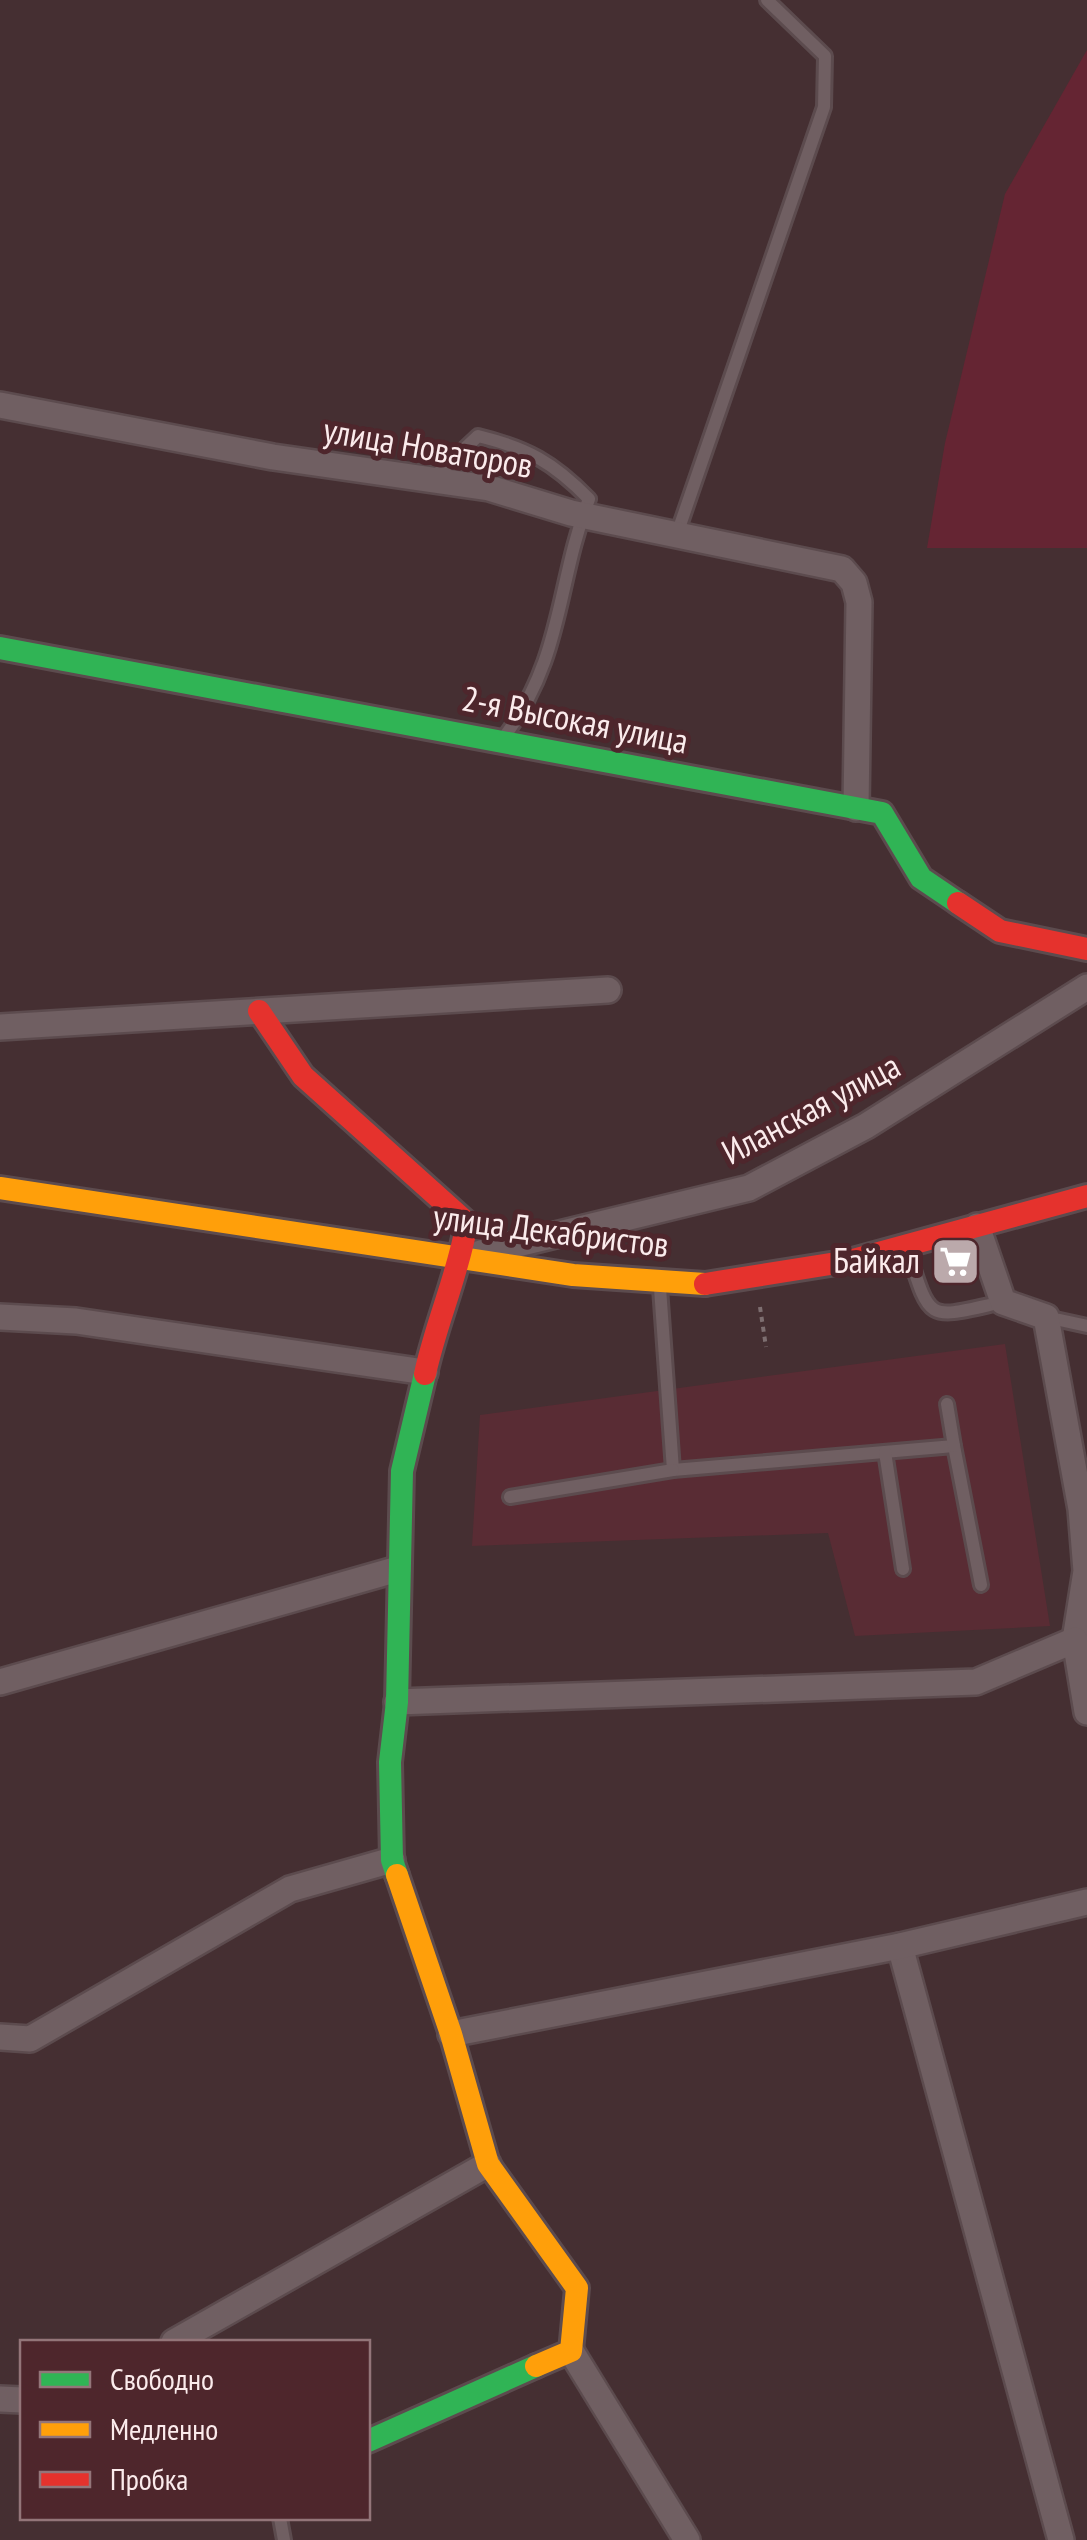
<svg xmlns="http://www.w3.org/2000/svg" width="1087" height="2540" viewBox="0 0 1087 2540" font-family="'PT Sans Narrow',sans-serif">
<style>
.built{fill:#592c34}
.green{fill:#652533}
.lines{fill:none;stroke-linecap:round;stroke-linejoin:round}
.lane-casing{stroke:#5c4b4e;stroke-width:18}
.street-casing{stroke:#5c4b4e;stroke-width:30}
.fast-casing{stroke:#5c4b4e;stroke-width:28}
.slow-casing{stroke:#5c4b4e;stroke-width:28}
.jam-casing{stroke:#5c4b4e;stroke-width:28}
.path{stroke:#7d6e70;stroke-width:4;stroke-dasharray:5 5;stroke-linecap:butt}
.lane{stroke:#705f62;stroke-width:12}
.street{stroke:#705f62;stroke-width:25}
.fast{stroke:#30b455;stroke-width:22}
.slow{stroke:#ff9f0a;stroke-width:22}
.jam{stroke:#e5322d;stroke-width:22}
.labels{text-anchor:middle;stroke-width:10;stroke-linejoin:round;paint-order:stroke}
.street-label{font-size:35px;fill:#fbebec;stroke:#4e262c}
.poi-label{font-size:35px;fill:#fbebec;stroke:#4e262c;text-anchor:end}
</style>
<rect width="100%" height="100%" fill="#452f32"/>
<polygon class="built" points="1005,1344 1050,1626 855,1636 828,1533 472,1546 480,1415"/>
<polygon class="green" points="1087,50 1087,548 927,548 945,443 1005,194"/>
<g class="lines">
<defs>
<g id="lane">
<path d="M432,479L478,436C527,448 553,462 589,499C556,586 564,655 505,736"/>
<polyline points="677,534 824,107 825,56 767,0"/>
<path d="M907,1248C931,1324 926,1319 1003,1302"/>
<polyline points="660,1288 673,1470 954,1446 981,1585"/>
<polyline points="1046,1317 1087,1326"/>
<polyline points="947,1404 954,1446"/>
<polyline points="885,1452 903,1569"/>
<polyline points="510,1497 673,1470"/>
<polyline points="280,2518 284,2540"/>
</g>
<g id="street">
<polyline points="0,405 273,457 489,488 571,513 842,569 854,583 859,602 856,808"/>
<polyline points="0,1027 608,990"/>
<polyline points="977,1226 1003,1302 1046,1317 1081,1509 1086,1571 1075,1640"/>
<polyline points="481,1253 749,1188 866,1126 1087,987"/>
<polyline points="0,1317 76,1321 425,1372"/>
<polyline points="0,1682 398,1569"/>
<polyline points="397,1702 976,1682 1075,1640 1087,1712"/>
<polyline points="900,1946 1061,2540"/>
<polyline points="451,2034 900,1946 1087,1902"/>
<polyline points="0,2037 30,2039 290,1889 392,1860"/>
<polyline points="174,2342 488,2164"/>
<polyline points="571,2351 687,2540"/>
<polyline points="0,2399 22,2400"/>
</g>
<g id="fast">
<polyline points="0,648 882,813 921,878 958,903"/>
<polyline points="397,1875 392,1860 390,1762 397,1702 402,1471 425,1374"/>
<polyline points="368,2441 536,2366"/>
</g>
<g id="slow">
<polyline points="0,1188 573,1275 705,1284"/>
<polyline points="397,1875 451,2034 488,2164 577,2288 571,2351 536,2366"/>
</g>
<g id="jam">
<polyline points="958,903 1000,931 1087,949"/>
<path d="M259,1011L303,1076L467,1223C458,1275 436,1323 425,1374"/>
<polyline points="705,1284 849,1261 1087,1196"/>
</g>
</defs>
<use href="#lane" class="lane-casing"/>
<use href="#street" class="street-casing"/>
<use href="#fast" class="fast-casing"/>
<use href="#slow" class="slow-casing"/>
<use href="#jam" class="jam-casing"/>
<polyline class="path" points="760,1307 766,1347"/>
<use href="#lane" class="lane"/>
<use href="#street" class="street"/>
<use href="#fast" class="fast"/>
<use href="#slow" class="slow"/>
<use href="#jam" class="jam"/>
</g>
<defs>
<symbol id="supermarket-square" viewBox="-11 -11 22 22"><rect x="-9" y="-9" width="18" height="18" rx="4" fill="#bba9ab" stroke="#4e262c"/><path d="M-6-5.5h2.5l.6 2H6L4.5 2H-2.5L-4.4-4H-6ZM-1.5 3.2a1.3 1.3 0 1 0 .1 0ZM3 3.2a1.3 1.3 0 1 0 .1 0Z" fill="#fff"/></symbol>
</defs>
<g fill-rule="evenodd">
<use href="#supermarket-square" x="928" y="1234" width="55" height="55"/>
</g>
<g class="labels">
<g class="street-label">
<text transform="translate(428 448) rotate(10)" y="12">улица Новаторов</text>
<text transform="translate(575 720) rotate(11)" y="12">2-я Высокая улица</text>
<text transform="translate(811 1109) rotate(-28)" y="12">Иланская улица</text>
<text transform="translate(551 1231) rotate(7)" y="12">улица Декабристов</text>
</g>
<g class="poi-label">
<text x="920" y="1273">Байкал</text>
</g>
</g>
<rect x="20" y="2340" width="350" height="180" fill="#4e262c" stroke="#937579" stroke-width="2.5"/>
<rect x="40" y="2372" width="50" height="15" fill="#30b455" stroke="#937579" stroke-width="2.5"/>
<text x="110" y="2390" font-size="30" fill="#fbebec">Свободно</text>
<rect x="40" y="2422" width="50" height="15" fill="#ff9f0a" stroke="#937579" stroke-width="2.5"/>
<text x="110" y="2440" font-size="30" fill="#fbebec">Медленно</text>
<rect x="40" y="2472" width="50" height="15" fill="#e5322d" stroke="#937579" stroke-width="2.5"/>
<text x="110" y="2490" font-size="30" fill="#fbebec">Пробка</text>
</svg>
